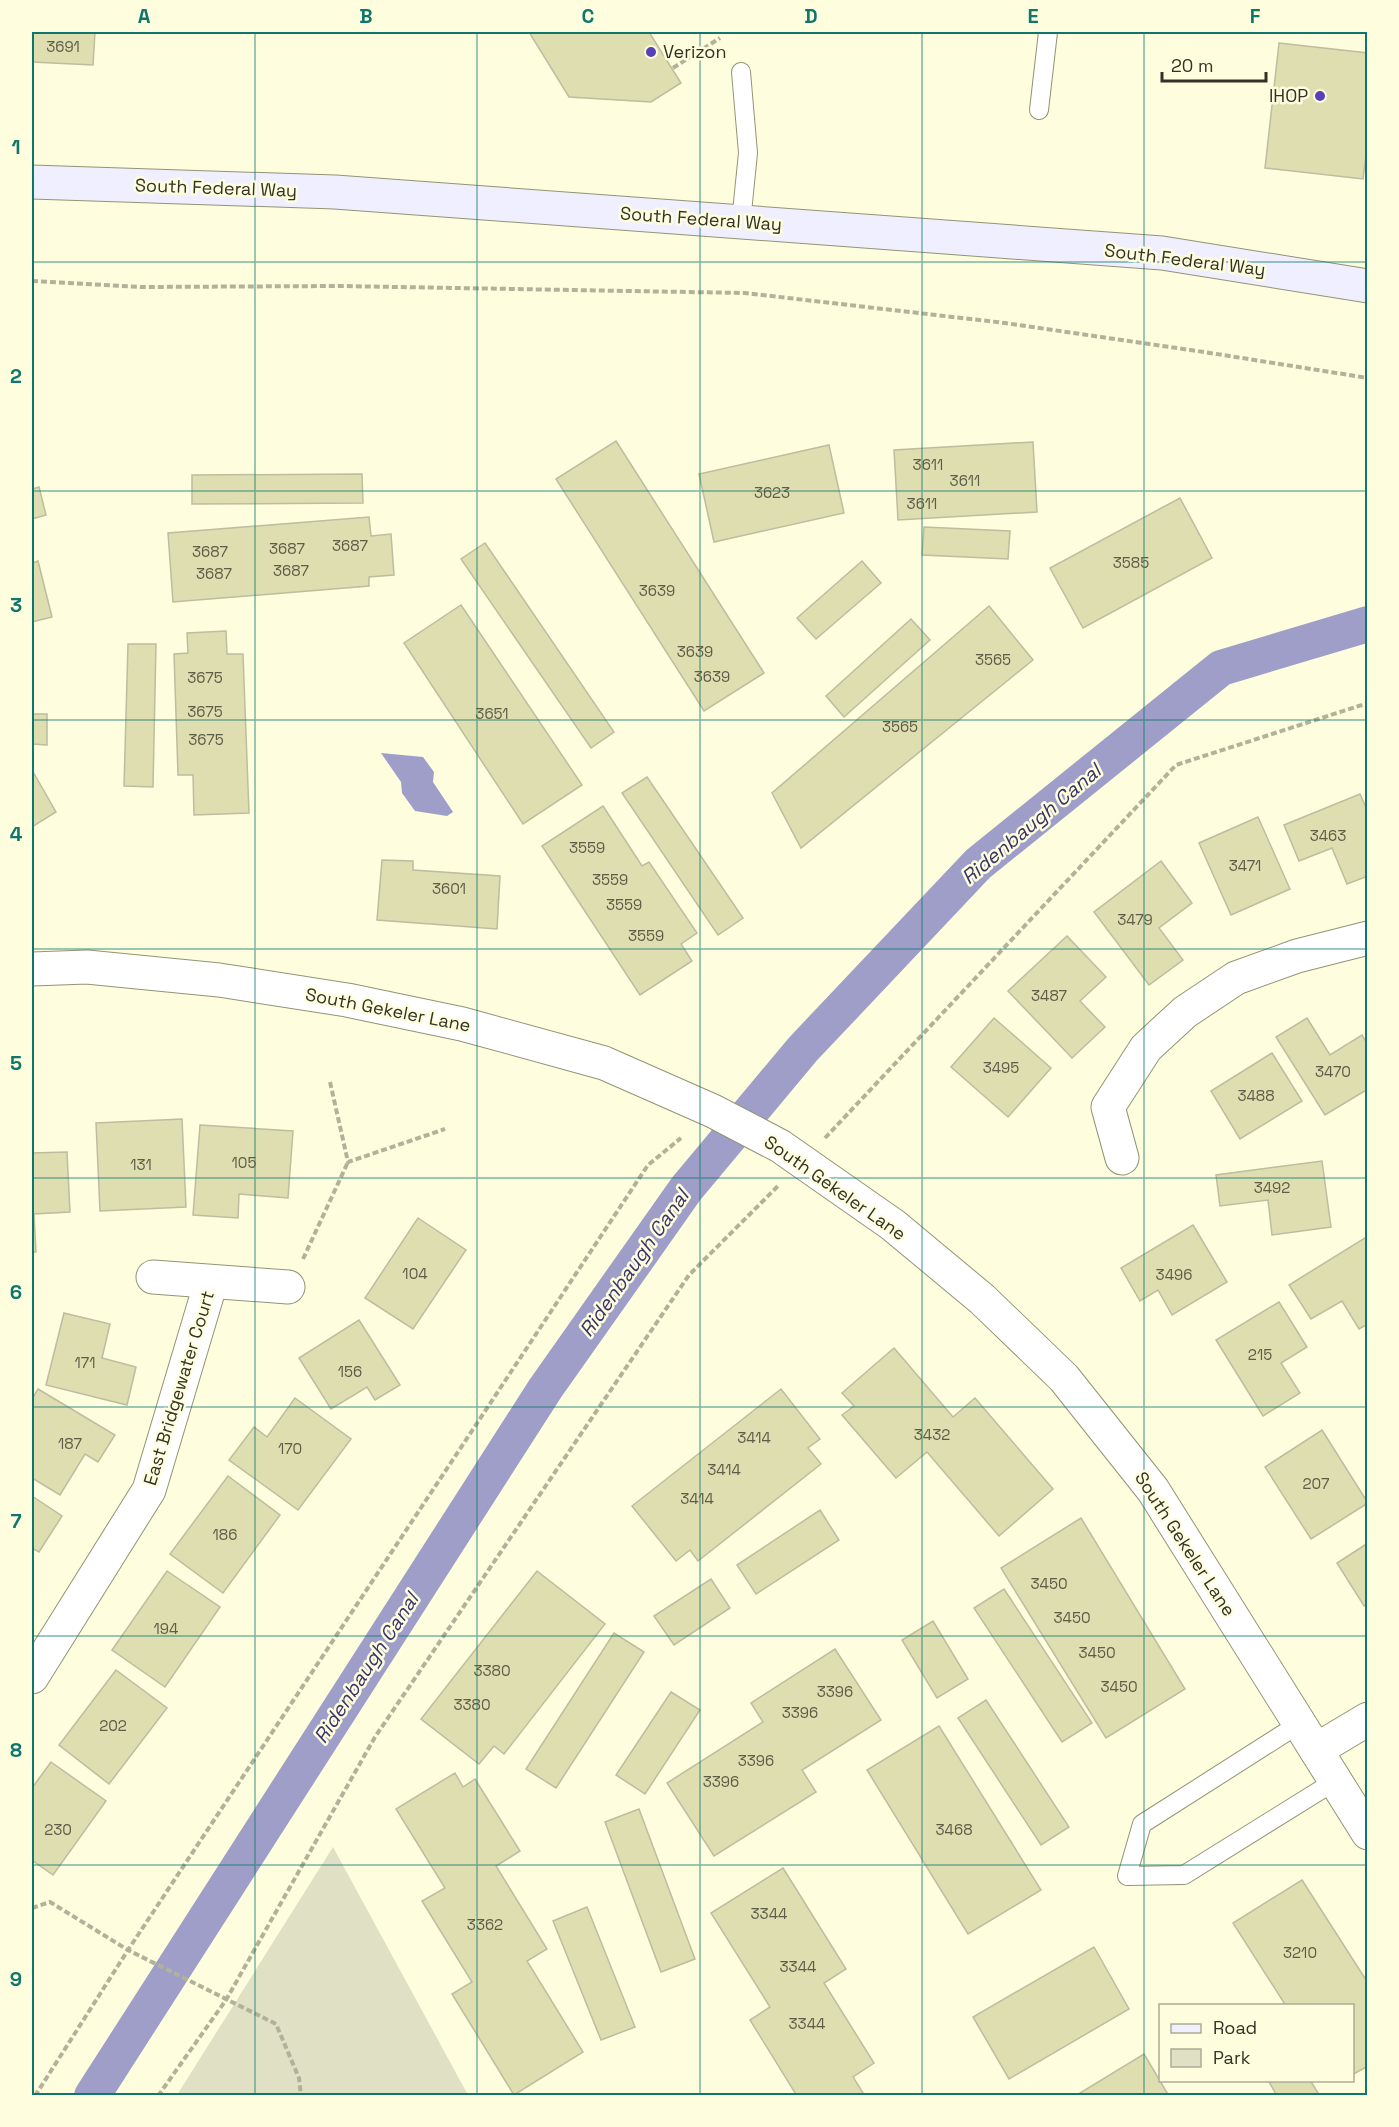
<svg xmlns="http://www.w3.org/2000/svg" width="1399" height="2127" viewBox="0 0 1399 2127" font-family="'Space Grotesk',sans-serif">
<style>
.green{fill:#e0e0c5}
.water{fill:#9e9ec8}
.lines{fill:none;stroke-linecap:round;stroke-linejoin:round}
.canal{stroke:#9e9ec8;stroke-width:36}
.building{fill:#dedeb0;stroke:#bdbd9f;stroke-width:1.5}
.service-casing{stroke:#939376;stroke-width:20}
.minor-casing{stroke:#939376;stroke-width:35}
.tertiary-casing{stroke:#939376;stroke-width:35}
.secondary-casing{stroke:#939376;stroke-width:35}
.path{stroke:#b2b29a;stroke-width:4;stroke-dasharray:6 3;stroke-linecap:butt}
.service{stroke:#fff;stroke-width:18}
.minor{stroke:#fff;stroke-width:33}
.tertiary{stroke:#fff;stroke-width:33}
.secondary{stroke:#f0efff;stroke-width:33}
.grid{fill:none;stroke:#0f766e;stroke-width:1.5;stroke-opacity:0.55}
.poi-dot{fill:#5641b9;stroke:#fefede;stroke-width:2}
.labels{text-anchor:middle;stroke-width:5;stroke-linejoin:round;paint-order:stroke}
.number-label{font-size:15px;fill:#5d5d48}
.poi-label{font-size:18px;fill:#323226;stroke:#fefede;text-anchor:start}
.street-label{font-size:18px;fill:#323226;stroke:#fefede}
.water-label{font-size:20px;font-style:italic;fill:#383369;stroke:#fefede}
.neatline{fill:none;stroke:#0f766e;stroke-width:2}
.grid-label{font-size:20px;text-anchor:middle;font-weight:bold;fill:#0f766e}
</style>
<rect width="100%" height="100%" fill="#fefede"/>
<polygon class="green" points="333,1847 468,2095 177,2095"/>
<polygon class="water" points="381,753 423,757 434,772 433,782 453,812 447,816 415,811 402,793 401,782"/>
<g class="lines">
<polyline class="canal" points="92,2096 545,1389 686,1189 803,1049 978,864 1221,668 1368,624"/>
</g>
<g class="building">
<polygon points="32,32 95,32 93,65 32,62"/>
<polygon points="529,32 649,32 681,83 651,102 569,97"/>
<polygon points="1279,43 1368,53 1368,140 1363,179 1265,168"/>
<polygon points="616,441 764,673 704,711 556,479"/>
<polygon points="1033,442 1037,512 898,520 894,450"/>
<polygon points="829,445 844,513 714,542 699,474"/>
<polygon points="362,474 363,503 192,504 192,475"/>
<polygon points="39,487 46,515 32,519 32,489"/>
<polygon points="1180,498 1212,558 1083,628 1050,568"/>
<polygon points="369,517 371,536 391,534 394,575 369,577 369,586 173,602 168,533"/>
<polygon points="924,527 1010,531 1008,559 922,555"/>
<polygon points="485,543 614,732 591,748 461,559"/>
<polygon points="38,561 52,617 32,622 32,563"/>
<polygon points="862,561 881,583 816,639 797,618"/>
<polygon points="461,605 582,785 523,824 404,643"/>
<polygon points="989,606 1033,660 801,848 772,793"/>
<polygon points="911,619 930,640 844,717 826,696"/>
<polygon points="226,631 227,654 243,654 249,813 194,815 193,775 178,775 174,654 188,653 187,633"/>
<polygon points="128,644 156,644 153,787 124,786"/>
<polygon points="32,714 47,714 47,745 32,744"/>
<polygon points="32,770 56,812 32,827"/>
<polygon points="647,777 743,918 718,935 622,793"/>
<polygon points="1360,794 1368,812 1368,876 1347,884 1332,848 1299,861 1284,825"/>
<polygon points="603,806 642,866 649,862 697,933 681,944 692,961 640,995 542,846"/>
<polygon points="1258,817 1290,889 1231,915 1199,843"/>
<polygon points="382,860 413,861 413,870 500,876 497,929 377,920"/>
<polygon points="1161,861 1192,903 1159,928 1183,960 1149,985 1094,912"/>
<polygon points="1067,936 1106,977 1080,1001 1105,1027 1072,1058 1008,991"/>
<polygon points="994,1018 1051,1068 1008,1117 951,1067"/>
<polygon points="1307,1018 1330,1055 1362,1035 1368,1045 1368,1089 1325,1115 1276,1037"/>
<polygon points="1272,1053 1302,1101 1240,1139 1211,1091"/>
<polygon points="182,1119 186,1207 100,1211 96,1123"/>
<polygon points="200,1125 293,1131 288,1198 239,1194 238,1218 193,1215"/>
<polygon points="67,1152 70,1212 34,1214 36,1252 32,1252 32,1153"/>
<polygon points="1322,1161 1331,1227 1272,1235 1268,1200 1220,1206 1216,1175"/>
<polygon points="418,1218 466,1250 413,1329 365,1298"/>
<polygon points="1193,1225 1227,1282 1172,1315 1158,1290 1140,1301 1121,1268"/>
<polygon points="1368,1236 1368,1324 1359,1329 1342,1301 1311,1319 1289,1285"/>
<polygon points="1279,1302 1307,1347 1281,1363 1300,1393 1263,1416 1216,1340"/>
<polygon points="64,1313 110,1324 102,1358 136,1367 127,1405 46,1385"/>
<polygon points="359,1320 400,1385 375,1400 367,1387 331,1409 299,1358"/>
<polygon points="894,1348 953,1417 975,1398 1053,1489 999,1536 927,1452 896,1478 842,1415 854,1406 842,1393"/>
<polygon points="38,1389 115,1435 98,1462 85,1454 60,1495 32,1478 32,1399"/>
<polygon points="781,1389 820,1439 808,1448 821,1464 698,1561 690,1550 676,1561 632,1506"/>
<polygon points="295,1398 351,1439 298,1510 229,1460 254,1427 267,1437"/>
<polygon points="1322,1430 1368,1503 1311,1539 1265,1467"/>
<polygon points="228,1476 280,1515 223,1593 170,1554"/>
<polygon points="32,1496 62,1516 39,1552 32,1548"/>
<polygon points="820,1510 839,1540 756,1594 737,1565"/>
<polygon points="1081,1518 1185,1689 1106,1738 1001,1568"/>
<polygon points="1368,1543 1368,1603 1364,1606 1337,1563"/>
<polygon points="167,1571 220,1607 165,1687 112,1650"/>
<polygon points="537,1571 605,1624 504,1754 494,1746 479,1764 421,1719"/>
<polygon points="711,1579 730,1608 674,1645 654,1616"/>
<polygon points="1004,1589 1092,1723 1062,1742 974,1608"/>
<polygon points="933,1621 968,1679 937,1698 902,1640"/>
<polygon points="614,1633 644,1652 556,1788 526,1769"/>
<polygon points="835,1649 881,1720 802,1770 816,1792 714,1856 667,1783 763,1722 751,1703"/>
<polygon points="116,1670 167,1708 109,1784 59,1745"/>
<polygon points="671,1692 700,1710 645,1794 616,1775"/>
<polygon points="986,1700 1069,1827 1041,1845 958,1718"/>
<polygon points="939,1726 1041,1890 968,1934 867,1770"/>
<polygon points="51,1762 106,1801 53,1875 32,1860 32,1788"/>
<polygon points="455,1773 463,1787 475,1779 520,1851 496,1866 547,1949 527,1961 583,2052 514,2095 452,1994 472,1982 422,1901 445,1888 396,1809"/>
<polygon points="639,1809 695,1959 661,1972 605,1822"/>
<polygon points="783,1868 846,1969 824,1983 874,2063 853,2077 865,2096 797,2096 750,2020 770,2007 711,1913"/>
<polygon points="1302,1880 1368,1983 1368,2066 1352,2075 1352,2006 1286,2006 1233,1923"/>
<polygon points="587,1907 635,2027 601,2040 553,1921"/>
<polygon points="1094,1947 1129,2009 1009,2079 973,2017"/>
<polygon points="1144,2054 1169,2096 1075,2096"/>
<polygon points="1268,2080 1310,2080 1320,2096 1277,2096"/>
</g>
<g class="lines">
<defs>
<g id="service">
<polyline points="741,72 748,153 741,222"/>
<polyline points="1039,110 1048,32"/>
<polyline points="1299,1724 1142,1824 1127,1876 1184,1875 1335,1781"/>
</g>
<g id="minor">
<polyline points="1122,1158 1108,1107 1146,1048 1185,1012 1236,978 1297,956 1368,938"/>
<polyline points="153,1277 288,1287"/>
<polyline points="32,1677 149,1490 211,1282"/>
<polyline points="1316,1750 1368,1719"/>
</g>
<polyline id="tertiary" points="32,969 87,967 219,980 347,1000 462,1024 604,1063 713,1111 780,1146 893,1225 982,1299 1064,1378 1153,1490 1368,1833"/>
<polyline id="secondary" points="32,182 335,192 1162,253 1368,286"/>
</defs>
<use href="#service" class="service-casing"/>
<use href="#minor" class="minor-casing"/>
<use href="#tertiary" class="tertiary-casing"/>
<use href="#secondary" class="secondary-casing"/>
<g class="path">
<polyline points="673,68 720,38"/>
<polyline points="32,281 141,287 340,286 745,293 1005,323 1204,352 1368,378"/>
<polyline points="330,1082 348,1162 445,1129"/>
<polyline points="825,1138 1176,765 1368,703"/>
<polyline points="303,1259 348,1162"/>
<polyline points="32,1908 50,1902 128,1950 276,2024 299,2078 301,2096"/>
<polyline points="35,2096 128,1950 648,1165 681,1138"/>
<polyline points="158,2096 226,2000 375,1737 689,1275 778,1186"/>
</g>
<use href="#service" class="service"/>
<use href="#minor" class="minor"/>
<use href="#tertiary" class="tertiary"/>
<use href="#secondary" class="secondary"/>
</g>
<path class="grid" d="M255,32V2096M477,32V2096M700,32V2096M922,32V2096M1144,32V2096M32,262H1368M32,491H1368M32,720H1368M32,949H1368M32,1178H1368M32,1407H1368M32,1636H1368M32,1865H1368"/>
<g class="poi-dot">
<circle cx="651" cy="52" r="6"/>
<circle cx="1320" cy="96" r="6"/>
</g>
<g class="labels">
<g class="number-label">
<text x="63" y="52">3691</text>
<text x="928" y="470">3611</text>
<text x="965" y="486">3611</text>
<text x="772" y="498">3623</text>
<text x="922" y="509">3611</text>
<text x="350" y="551">3687</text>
<text x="287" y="554">3687</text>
<text x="210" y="557">3687</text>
<text x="1131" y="568">3585</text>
<text x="291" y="576">3687</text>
<text x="214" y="579">3687</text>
<text x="657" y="596">3639</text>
<text x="695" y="657">3639</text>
<text x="993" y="665">3565</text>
<text x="712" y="682">3639</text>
<text x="205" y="683">3675</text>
<text x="205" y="717">3675</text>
<text x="492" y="719">3651</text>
<text x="900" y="732">3565</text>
<text x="206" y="745">3675</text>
<text x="1328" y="841">3463</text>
<text x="587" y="853">3559</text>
<text x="1245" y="871">3471</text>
<text x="610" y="885">3559</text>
<text x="449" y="894">3601</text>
<text x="624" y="910">3559</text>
<text x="1135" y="925">3479</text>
<text x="646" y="941">3559</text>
<text x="1049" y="1001">3487</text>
<text x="1001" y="1073">3495</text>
<text x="1333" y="1077">3470</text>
<text x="1256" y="1101">3488</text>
<text x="244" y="1168">105</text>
<text x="141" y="1170">131</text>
<text x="1272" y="1193">3492</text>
<text x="415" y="1279">104</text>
<text x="1174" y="1280">3496</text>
<text x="1260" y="1360">215</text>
<text x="85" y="1368">171</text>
<text x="350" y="1377">156</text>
<text x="932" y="1440">3432</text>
<text x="754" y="1443">3414</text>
<text x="70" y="1449">187</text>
<text x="290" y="1454">170</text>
<text x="724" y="1475">3414</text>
<text x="1316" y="1489">207</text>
<text x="697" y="1504">3414</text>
<text x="225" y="1540">186</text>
<text x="1049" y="1589">3450</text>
<text x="1072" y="1623">3450</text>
<text x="166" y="1634">194</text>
<text x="1097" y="1658">3450</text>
<text x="492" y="1676">3380</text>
<text x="1119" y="1692">3450</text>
<text x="835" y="1697">3396</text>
<text x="472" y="1710">3380</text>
<text x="800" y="1718">3396</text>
<text x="113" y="1731">202</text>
<text x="756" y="1766">3396</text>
<text x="721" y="1787">3396</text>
<text x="58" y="1835">230</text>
<text x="954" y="1835">3468</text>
<text x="769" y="1919">3344</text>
<text x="485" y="1930">3362</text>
<text x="1300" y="1958">3210</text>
<text x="798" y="1972">3344</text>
<text x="807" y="2029">3344</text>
</g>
<g class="poi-label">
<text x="663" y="58">Verizon</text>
<text x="1308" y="102" text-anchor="end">IHOP</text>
</g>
<g class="street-label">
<text transform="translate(216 188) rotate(2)" y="6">South Federal Way</text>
<text transform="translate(701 219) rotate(4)" y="6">South Federal Way</text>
<text transform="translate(1185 260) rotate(7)" y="6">South Federal Way</text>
<text transform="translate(388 1010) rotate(11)" y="6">South Gekeler Lane</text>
<text transform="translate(835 1188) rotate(35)" y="6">South Gekeler Lane</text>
<text transform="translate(179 1388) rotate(-73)" y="6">East Bridgewater Court</text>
<text transform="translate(1185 1544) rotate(57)" y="6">South Gekeler Lane</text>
</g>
<g class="water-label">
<text transform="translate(1031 824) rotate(-40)" y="7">Ridenbaugh Canal</text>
<text transform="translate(634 1263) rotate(-55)" y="7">Ridenbaugh Canal</text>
<text transform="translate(366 1668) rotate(-57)" y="7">Ridenbaugh Canal</text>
</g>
</g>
<rect width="1399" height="2127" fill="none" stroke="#fefede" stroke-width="66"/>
<rect x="1159" y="2004" width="195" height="78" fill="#fefede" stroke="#acac94" stroke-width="1.5"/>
<rect x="1171" y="2024" width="30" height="9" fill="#f0efff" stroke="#acac94" stroke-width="1.5"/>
<text x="1213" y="2034" font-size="18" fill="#323226">Road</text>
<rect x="1171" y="2049" width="30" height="18" fill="#e0e0c5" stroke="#acac94" stroke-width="1.5"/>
<text x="1213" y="2064" font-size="18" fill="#323226">Park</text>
<path d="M1162 72v9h104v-9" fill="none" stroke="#323226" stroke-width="3"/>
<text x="1171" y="72" font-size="18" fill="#323226" stroke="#fefede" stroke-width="4.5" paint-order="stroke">20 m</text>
<rect x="33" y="33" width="1333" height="2061" class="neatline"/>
<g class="grid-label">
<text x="144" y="23">A</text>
<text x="366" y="23">B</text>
<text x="588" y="23">C</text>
<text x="811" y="23">D</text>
<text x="1033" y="23">E</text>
<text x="1255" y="23">F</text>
<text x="16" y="154">1</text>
<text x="16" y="383">2</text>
<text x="16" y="612">3</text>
<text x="16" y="841">4</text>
<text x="16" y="1070">5</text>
<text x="16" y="1299">6</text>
<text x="16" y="1528">7</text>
<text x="16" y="1757">8</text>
<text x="16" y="1986">9</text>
</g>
</svg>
